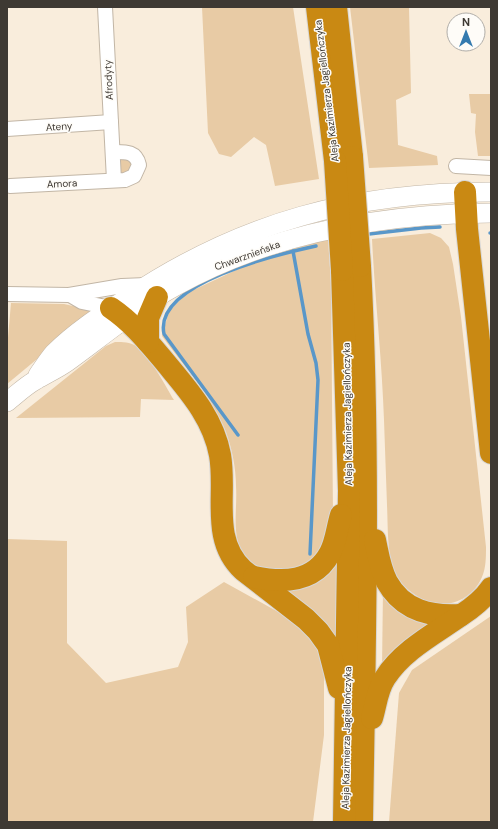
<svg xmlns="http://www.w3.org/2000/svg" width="498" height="829" viewBox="0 0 498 829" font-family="'DM Sans',sans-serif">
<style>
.green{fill:#e8cba5}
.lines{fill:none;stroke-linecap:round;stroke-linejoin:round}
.stream{stroke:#5997c9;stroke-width:3.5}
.street-casing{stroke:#c2b6a6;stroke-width:16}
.secondary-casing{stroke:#c2b6a6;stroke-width:20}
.highway-casing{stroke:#d8d7d6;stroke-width:24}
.street{stroke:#fff;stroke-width:14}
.secondary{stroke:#fff;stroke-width:19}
.highway{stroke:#c98913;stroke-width:22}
.highway-bridge-casing{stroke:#d8d7d6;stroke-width:24;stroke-linecap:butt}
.highway-bridge{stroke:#c98913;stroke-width:22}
.labels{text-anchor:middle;stroke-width:3;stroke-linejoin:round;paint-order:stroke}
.street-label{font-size:10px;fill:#3e3933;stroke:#fefcf8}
</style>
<rect width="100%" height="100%" fill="#f9eddc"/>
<g class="green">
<polygon points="202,7 293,7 319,179 275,186 266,145 254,137 231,157 219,154 208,133"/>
<polygon points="350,7 409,7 411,93 396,100 398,145 437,156 438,165 369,168"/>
<polygon points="469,94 491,94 491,156 478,156 475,132 476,114 471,113"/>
<polygon points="118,157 132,160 132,171 119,175"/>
<path d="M430,233L441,238L449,247L453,264L461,317L486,547C486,557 486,568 482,577C470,605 437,612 414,594C405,588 397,579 393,569C387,549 388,526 387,505C386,477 385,449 384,420C382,360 375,299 372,239Z"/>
<path d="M328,239L331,282L333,516L321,556L287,575C278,573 264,572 257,567C227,547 238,516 236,486C236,468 232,449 226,432C212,396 184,367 162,336L169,311L187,293L247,265L288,250Z"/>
<polygon points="11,303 64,304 95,311 7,384 7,349"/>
<path d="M115,342C123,342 130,342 136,346C151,357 164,384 174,400L141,399L140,417L16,418L106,346Z"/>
<polygon points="7,539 67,541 67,643 106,683 178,667 188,642 186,607 224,582 291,619 318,646 324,663 324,735 313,822 7,822"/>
<polygon points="338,557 337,641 274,586"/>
<polygon points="383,589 439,622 382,669"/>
<polygon points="491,616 491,822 389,822 399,693 412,670"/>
</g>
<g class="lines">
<g class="stream">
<polyline points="490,233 491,233"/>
<polyline points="369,234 421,228 440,227"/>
<polyline points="293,251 308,334 316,363 318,380 310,554"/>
<path d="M238,435L164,334C153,283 279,254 316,246"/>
</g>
<defs>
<g id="street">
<polyline points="105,7 114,180"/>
<polyline points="7,129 111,122"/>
<polyline points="456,166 491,168"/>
<path d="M10,186L125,180L134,176L139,165C136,151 125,152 113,152"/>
<polyline points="7,294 69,295 122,286 146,285"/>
<polyline points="70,295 82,302 111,308"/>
</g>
<g id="secondary">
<path d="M38,375C43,368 48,360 54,353C76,331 103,314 129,297C243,221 355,192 491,192"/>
<path d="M7,402C16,395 25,386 36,380C46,374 57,369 67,362C103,336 137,307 176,286C271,233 383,214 491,213"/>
</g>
<g id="highway">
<polyline points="317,7 335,161"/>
<polyline points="336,7 352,157"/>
<polyline points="465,192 467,229 491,453"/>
<path d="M360,266C370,452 365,636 362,822"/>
<polyline points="342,270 349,491 344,822"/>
<path d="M111,308C133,323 148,342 165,362C188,390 213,417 220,455C227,494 210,539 243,570L306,619L318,631L328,645L339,688"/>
<polyline points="148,342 148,318 157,297"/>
<path d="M375,540C378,554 380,569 387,582C403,611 431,617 461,615"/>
<path d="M254,577C283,583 314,583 330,553C336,542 337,528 341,515"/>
<path d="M372,718C376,705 377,690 385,678C402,651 434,634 460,616C472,608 483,600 491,588"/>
</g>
</defs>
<use href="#street" class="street-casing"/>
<use href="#secondary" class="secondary-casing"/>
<use href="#highway" class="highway-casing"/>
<use href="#street" class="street"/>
<use href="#secondary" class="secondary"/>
<use href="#highway" class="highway"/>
<defs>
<g id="highway-bridge">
<polyline points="352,157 360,266"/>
<polyline points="335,161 342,270"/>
</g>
</defs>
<use href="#highway-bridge" class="highway-bridge-casing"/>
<use href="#highway-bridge" class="highway-bridge"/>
</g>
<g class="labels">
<g class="street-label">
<text transform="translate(108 80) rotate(-93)" y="4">Afrodyty</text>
<text transform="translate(326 91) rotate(-97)" y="4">Aleja Kazimierza Jagiellończyka</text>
<text transform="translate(59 126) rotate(-4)" y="4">Ateny</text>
<text transform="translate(62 183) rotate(-3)" y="4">Amora</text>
<text transform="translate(247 255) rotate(-20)" y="4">Chwarznieńska</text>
<text transform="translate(347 414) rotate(-91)" y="4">Aleja Kazimierza Jagiellończyka</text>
<text transform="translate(346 738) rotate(-89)" y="4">Aleja Kazimierza Jagiellończyka</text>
</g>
</g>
<rect width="498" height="829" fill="none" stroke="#3e3933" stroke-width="16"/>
<g transform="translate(466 32)"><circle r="19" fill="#fefcf8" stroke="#b1aea9"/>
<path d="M0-3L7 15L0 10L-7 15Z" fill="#347aaf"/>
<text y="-6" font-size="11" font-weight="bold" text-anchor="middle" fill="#3e3933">N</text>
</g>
</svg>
